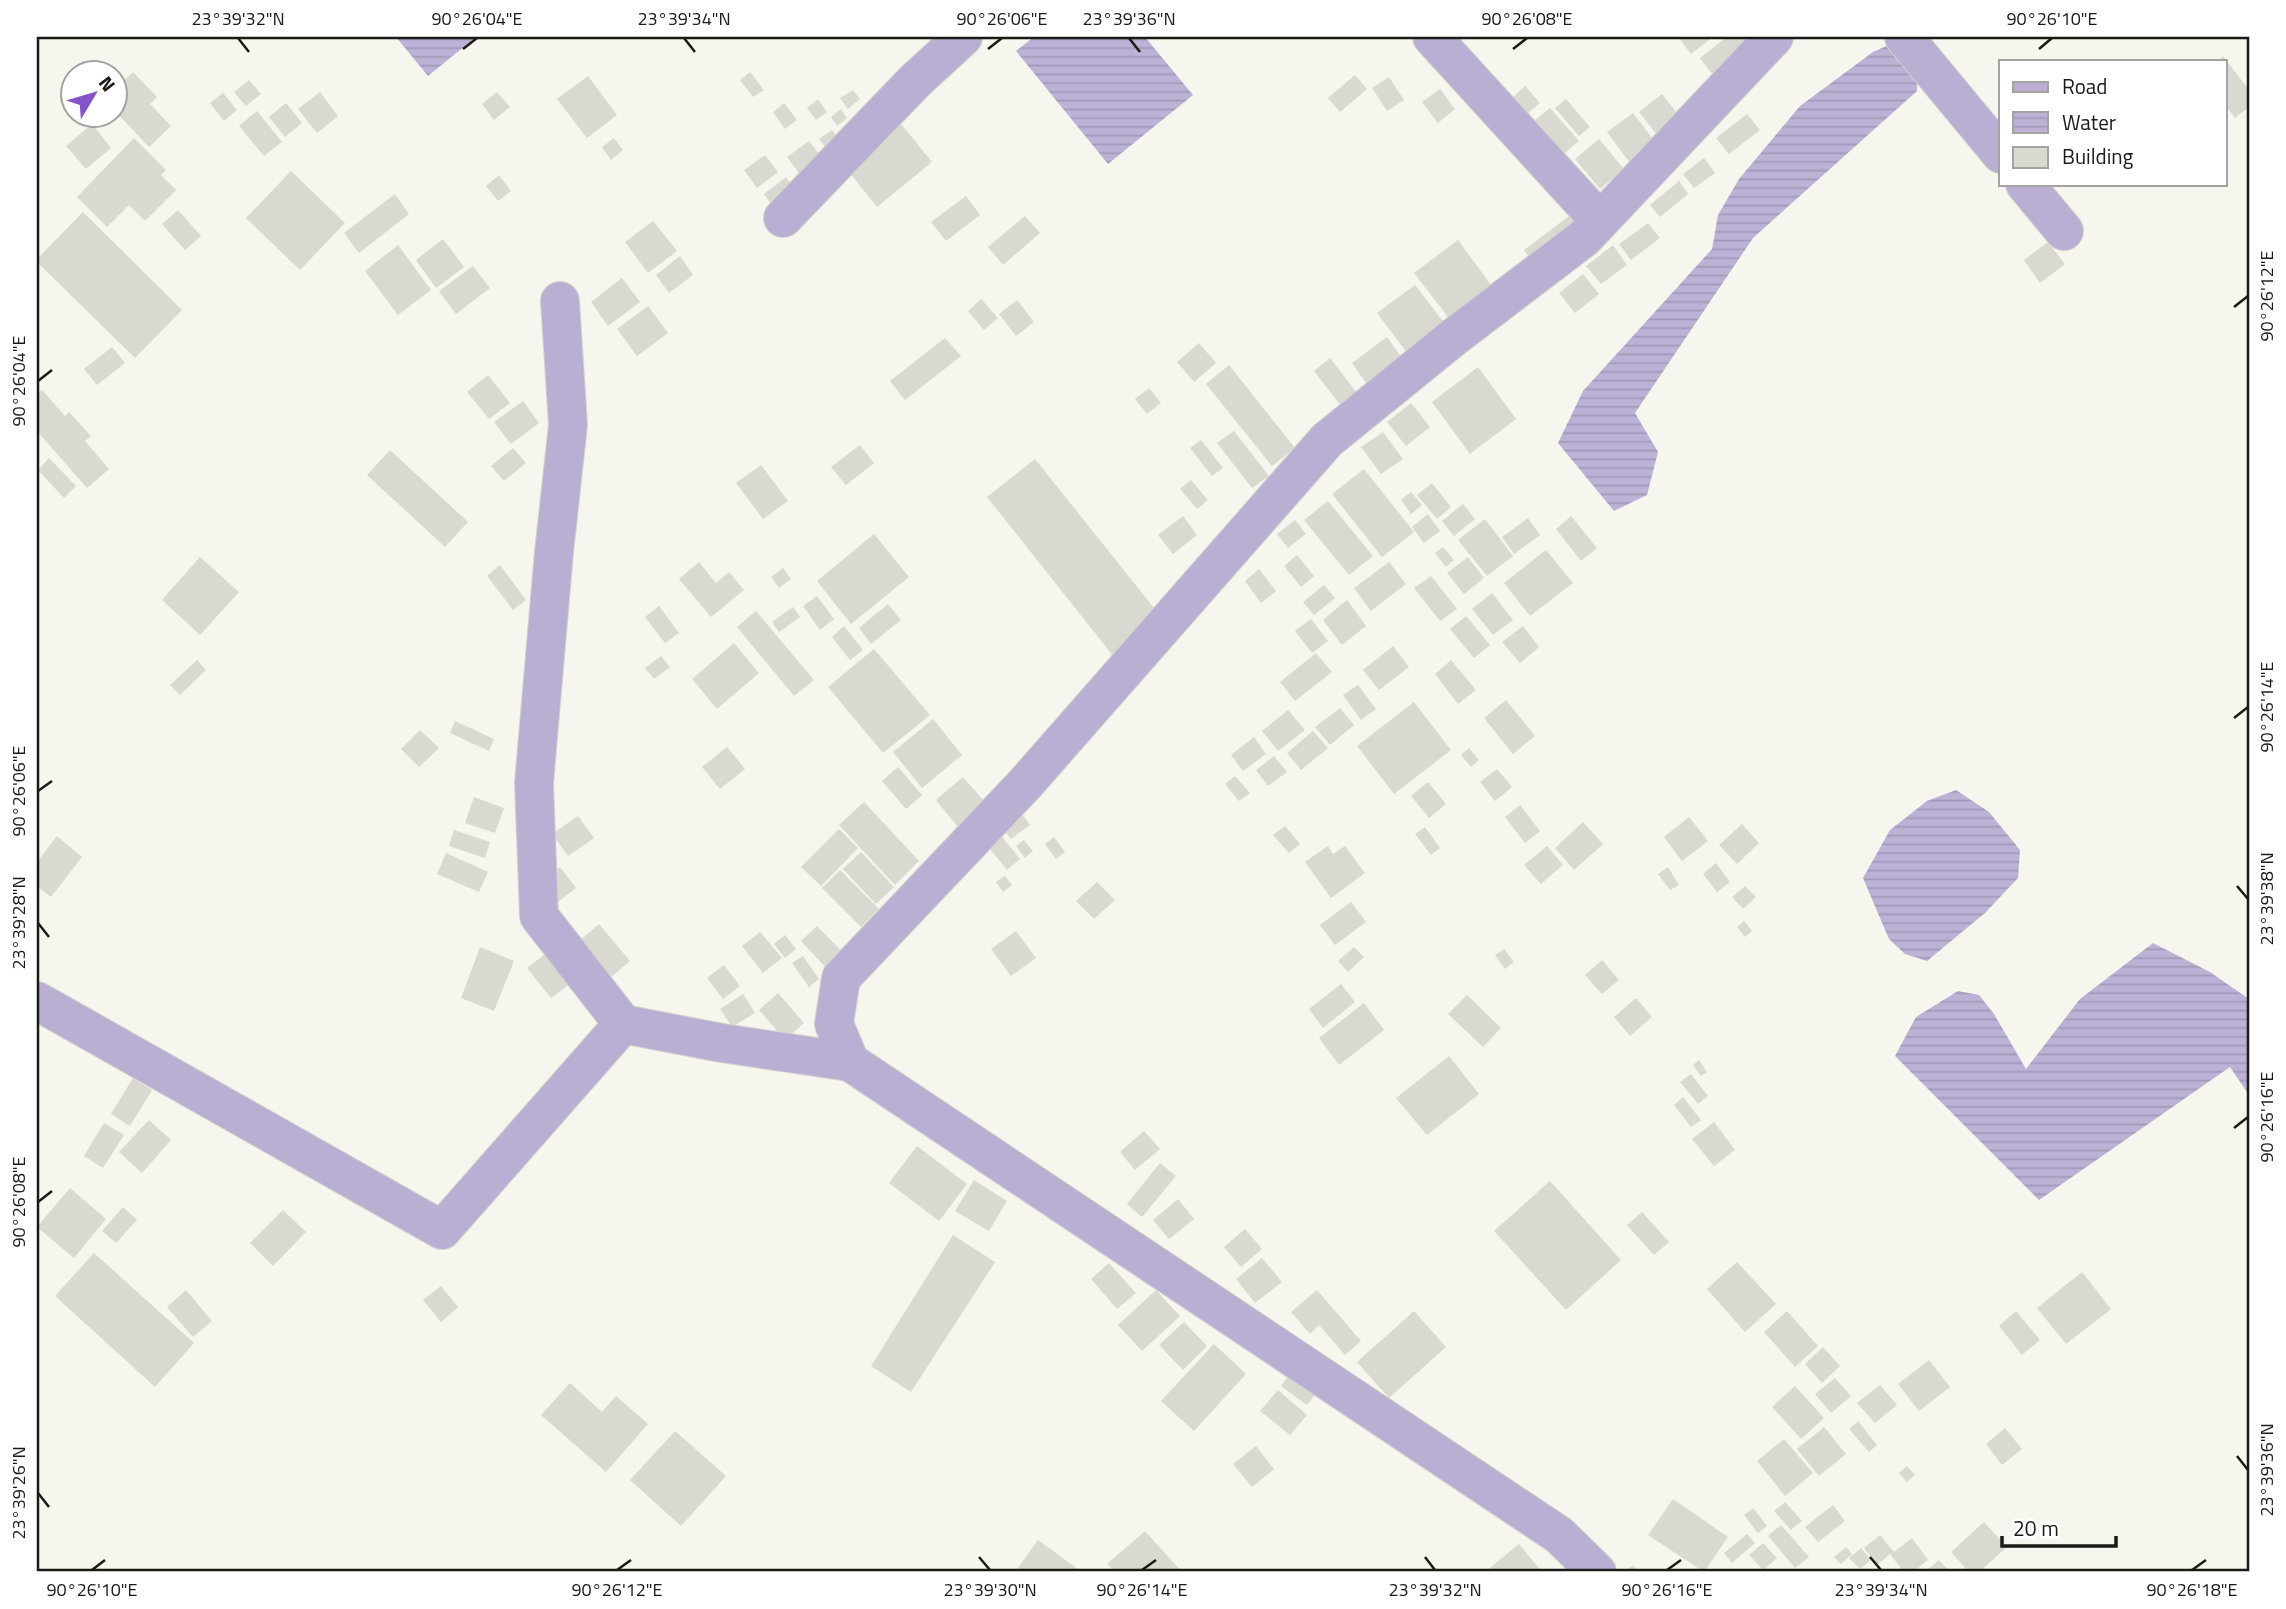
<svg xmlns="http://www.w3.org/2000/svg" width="2286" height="1609" viewBox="0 0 2286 1609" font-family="'Titillium Web',sans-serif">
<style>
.water{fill:url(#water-rules)}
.building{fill:#d9d9d1}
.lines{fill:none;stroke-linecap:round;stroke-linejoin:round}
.minor-casing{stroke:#d3d3cc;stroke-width:40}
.minor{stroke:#baafd2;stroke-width:38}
.ticks{fill:none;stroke:#1a1a17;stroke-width:2.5}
.neatline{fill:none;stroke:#1a1a17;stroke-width:2.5}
.ticks-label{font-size:18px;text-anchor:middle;fill:#1a1a17}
</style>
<defs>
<pattern id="water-rules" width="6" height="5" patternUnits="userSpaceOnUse" patternTransform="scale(1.75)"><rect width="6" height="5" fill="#bdb1d6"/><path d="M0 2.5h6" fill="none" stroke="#a298b7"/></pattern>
</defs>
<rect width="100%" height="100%" fill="#f6f6ee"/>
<g class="water">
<polygon points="396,37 476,37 428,76"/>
<polygon points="1034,37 1145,37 1193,95 1108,164 1016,51"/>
<polygon points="1893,43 1917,74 1917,91 1753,238 1635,413 1658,452 1647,495 1614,511 1558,443 1583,391 1712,249 1718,215 1739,179 1800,106 1873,52"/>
<polygon points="1956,790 1989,812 2020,850 2018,878 1985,913 1927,961 1905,954 1889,939 1863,878 1890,830 1927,801"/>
<polygon points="2153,943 2210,972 2249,999 2249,1095 2230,1067 2039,1200 1895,1056 1916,1017 1958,991 1979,995 1994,1014 2026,1069 2080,999"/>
</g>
<g class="building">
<polygon points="1681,37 1713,37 1691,54 1679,38"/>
<polygon points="1727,37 1752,37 1716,79 1700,58"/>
<polygon points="2223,56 2249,90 2249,107 2235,118 2225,105 2225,61 2217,61"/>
<polygon points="133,72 157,97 150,104 171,126 149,147 116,112 116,89"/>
<polygon points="750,72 764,90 753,97 740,80"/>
<polygon points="1355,75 1367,89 1340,112 1328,98"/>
<polygon points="588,76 617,115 587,138 557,99"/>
<polygon points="1389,77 1404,100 1387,111 1372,88"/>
<polygon points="249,80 261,94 246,106 234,92"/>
<polygon points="74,85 74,106 63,94"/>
<polygon points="1525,86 1540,103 1526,115 1512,98"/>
<polygon points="1440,89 1455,109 1438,123 1422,102"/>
<polygon points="853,90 860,99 848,109 840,98"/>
<polygon points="320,92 338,116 317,133 298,109"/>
<polygon points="497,92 510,107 494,120 482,104"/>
<polygon points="223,93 237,110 224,121 210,103"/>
<polygon points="1662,94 1684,122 1661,140 1639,112"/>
<polygon points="818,99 827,112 816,120 807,108"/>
<polygon points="1566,99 1590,127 1579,136 1555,108"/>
<polygon points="286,103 302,123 285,137 269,117"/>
<polygon points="784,103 797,120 785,129 773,112"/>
<polygon points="1550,108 1579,141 1556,160 1528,126"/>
<polygon points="841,109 847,118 837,126 831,117"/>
<polygon points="257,111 282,142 264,156 239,126"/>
<polygon points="1633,113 1659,147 1633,167 1607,132"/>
<polygon points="1747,114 1760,130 1729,154 1716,138"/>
<polygon points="92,124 111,148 86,169 66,146"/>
<polygon points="901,124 932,162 877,207 846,168"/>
<polygon points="832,130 844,146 832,155 819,139"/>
<polygon points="134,138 166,170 161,175 176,190 145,221 129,205 107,227 77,197"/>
<polygon points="614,138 623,150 611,160 602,147"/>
<polygon points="1599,139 1624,169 1600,189 1575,159"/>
<polygon points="809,141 824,160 802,177 787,157"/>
<polygon points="765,155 778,172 757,188 744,170"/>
<polygon points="1704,158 1715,173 1694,188 1683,174"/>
<polygon points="291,171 345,223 300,270 246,218"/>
<polygon points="499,175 511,191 498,201 486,186"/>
<polygon points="786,177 799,195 777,212 764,194"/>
<polygon points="1679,181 1688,194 1660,217 1650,205"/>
<polygon points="395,194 409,214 359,253 344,233"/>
<polygon points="966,196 980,215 946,241 931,222"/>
<polygon points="178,210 201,236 185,250 162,224"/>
<polygon points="83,212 182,310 135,358 37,262 37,259"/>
<polygon points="1573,213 1582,226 1533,263 1524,250"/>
<polygon points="1025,216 1040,233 1003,265 988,247"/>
<polygon points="653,221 677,251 648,273 625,242"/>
<polygon points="1648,223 1660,238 1631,260 1619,244"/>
<polygon points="443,239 464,267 436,288 416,260"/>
<polygon points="1458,240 1494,289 1451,321 1414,273"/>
<polygon points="2048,242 2065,264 2040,283 2024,260"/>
<polygon points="398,245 431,290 398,315 365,271"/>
<polygon points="1613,245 1627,265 1601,284 1586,266"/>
<polygon points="680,256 693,275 669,293 656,275"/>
<polygon points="473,266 490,288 456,314 439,291"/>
<polygon points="1583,274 1599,294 1575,313 1559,293"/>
<polygon points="622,278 640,302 608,326 591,302"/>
<polygon points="1415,285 1446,325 1408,354 1377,313"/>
<polygon points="981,299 998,318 984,330 968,311"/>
<polygon points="1017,300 1034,322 1016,336 999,314"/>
<polygon points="648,306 668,333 637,356 617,329"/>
<polygon points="1387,337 1407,365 1371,390 1352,363"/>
<polygon points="945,338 961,356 905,400 890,381"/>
<polygon points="1199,343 1216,363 1194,382 1177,362"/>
<polygon points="112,347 125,363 97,385 84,369"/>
<polygon points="1330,358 1357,393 1341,406 1314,371"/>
<polygon points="1229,365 1295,448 1272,466 1206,384"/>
<polygon points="1478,367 1516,419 1470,454 1432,402"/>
<polygon points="488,375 510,403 489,419 467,392"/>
<polygon points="1149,388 1161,403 1147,414 1135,399"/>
<polygon points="42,390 65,416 69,412 91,436 85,441 109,469 87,488 37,431 37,394"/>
<polygon points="523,401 539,423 511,444 494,422"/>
<polygon points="1411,403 1430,427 1406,446 1387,422"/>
<polygon points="1234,431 1269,476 1252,488 1217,443"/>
<polygon points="1383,432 1403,459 1381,474 1361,447"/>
<polygon points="1201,440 1223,468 1212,476 1190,448"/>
<polygon points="860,445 874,463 846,485 831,467"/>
<polygon points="513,448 526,463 504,481 491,466"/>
<polygon points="390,450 468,522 445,547 367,475"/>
<polygon points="49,458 76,486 64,498 38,470"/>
<polygon points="1035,459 1162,618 1114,657 987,497"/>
<polygon points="761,465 788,501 763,519 736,483"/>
<polygon points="1364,469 1414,532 1382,557 1332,494"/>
<polygon points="1191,480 1208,500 1197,509 1180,489"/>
<polygon points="1432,483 1451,507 1437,519 1417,495"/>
<polygon points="1411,492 1422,505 1411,514 1401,500"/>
<polygon points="1328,501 1373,556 1349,575 1304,520"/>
<polygon points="1463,504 1475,519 1454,536 1442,521"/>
<polygon points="1428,514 1440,531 1424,543 1412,527"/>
<polygon points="1183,516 1197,535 1173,554 1158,535"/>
<polygon points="1571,516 1597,548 1581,561 1556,529"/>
<polygon points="1528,518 1540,535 1514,554 1502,537"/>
<polygon points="1485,519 1513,556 1487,576 1458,540"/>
<polygon points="1295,520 1306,534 1288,548 1277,534"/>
<polygon points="874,534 909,577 851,624 817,581"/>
<polygon points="1443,547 1454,560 1446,567 1435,553"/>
<polygon points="1546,550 1573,583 1530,616 1504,583"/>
<polygon points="1297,555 1314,576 1301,587 1284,566"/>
<polygon points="200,557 239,592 200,635 162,600"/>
<polygon points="1468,557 1484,578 1464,594 1447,573"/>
<polygon points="699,562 716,583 729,572 744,590 711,617 679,579"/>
<polygon points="1389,562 1406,584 1371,611 1354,588"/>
<polygon points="500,565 526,600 513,610 487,576"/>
<polygon points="783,568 791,579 779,588 771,577"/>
<polygon points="1259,569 1276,591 1261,603 1245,581"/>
<polygon points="1431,576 1457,609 1440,621 1414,588"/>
<polygon points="1324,585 1335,598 1314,615 1303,602"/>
<polygon points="1492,593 1513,620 1493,635 1472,609"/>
<polygon points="817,596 834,619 820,630 803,606"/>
<polygon points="1347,600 1366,626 1342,645 1323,620"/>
<polygon points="888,604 901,620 871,644 859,628"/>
<polygon points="659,606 679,633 665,643 645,617"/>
<polygon points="793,607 800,617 779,632 772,622"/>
<polygon points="756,611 814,680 794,696 737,627"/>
<polygon points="1466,616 1490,645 1474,658 1450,629"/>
<polygon points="1311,619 1328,641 1312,653 1295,631"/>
<polygon points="844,626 863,650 850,660 832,637"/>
<polygon points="1523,626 1539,647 1520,663 1502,642"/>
<polygon points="734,643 759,673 717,709 692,679"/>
<polygon points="1393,646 1409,667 1379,690 1363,670"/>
<polygon points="874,649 930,715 883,753 828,687"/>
<polygon points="1316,653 1332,672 1295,701 1280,682"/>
<polygon points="661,656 670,667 654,679 645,668"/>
<polygon points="197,660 206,670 180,695 170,685"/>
<polygon points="1451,660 1476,690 1458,704 1435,674"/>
<polygon points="1358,685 1376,709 1361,720 1343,695"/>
<polygon points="1506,700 1535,736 1513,754 1484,718"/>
<polygon points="1414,702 1451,750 1394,794 1357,746"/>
<polygon points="1340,708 1354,725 1330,745 1315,727"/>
<polygon points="1288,710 1305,730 1278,751 1262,731"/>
<polygon points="933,719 962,755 922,788 893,752"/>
<polygon points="455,721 494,739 489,751 450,733"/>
<polygon points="420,730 439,748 419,767 401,749"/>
<polygon points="1313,731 1328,748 1301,770 1287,753"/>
<polygon points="1254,737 1266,754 1243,771 1231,755"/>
<polygon points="727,747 745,769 720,789 702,767"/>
<polygon points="1469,748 1479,760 1471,767 1461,755"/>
<polygon points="1274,756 1287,772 1268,786 1256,770"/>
<polygon points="898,767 922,795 906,809 882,781"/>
<polygon points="1497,769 1512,787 1495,801 1480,782"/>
<polygon points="1235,776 1250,793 1239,801 1225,784"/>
<polygon points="963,777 985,802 957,826 936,800"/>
<polygon points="1428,782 1446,804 1429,818 1411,796"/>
<polygon points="474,797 504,808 495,833 465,823"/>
<polygon points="864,802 919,861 895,885 839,825"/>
<polygon points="1520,805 1540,831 1525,843 1505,817"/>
<polygon points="1019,810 1030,825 1011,839 1000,825"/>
<polygon points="578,816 594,838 568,856 552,834"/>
<polygon points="1689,817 1708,841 1682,861 1664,837"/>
<polygon points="1583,822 1603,844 1574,870 1555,848"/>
<polygon points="1742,824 1759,843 1737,864 1719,845"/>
<polygon points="1285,826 1300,844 1289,853 1273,835"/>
<polygon points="1425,827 1440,848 1431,855 1415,834"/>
<polygon points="839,829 858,848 821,886 801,867"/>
<polygon points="454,830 490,842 485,858 449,846"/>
<polygon points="999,833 1020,859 1007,870 986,844"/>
<polygon points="57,836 82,857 51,897 37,886 37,862"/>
<polygon points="1054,837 1065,852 1056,859 1045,844"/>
<polygon points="1024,840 1033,851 1025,858 1016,846"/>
<polygon points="1328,846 1333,854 1345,846 1365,873 1331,898 1305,862"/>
<polygon points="1547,846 1563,865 1541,884 1524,865"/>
<polygon points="861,852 894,887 876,904 843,869"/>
<polygon points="446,853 488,872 479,892 437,874"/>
<polygon points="1716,863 1730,882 1717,892 1703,874"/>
<polygon points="560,867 576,888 554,905 538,884"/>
<polygon points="1668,867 1679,885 1670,890 1658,874"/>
<polygon points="840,870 879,909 861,927 822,888"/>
<polygon points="1005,876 1012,885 1003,892 996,882"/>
<polygon points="1097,882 1115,900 1094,919 1076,901"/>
<polygon points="1745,886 1756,897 1743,909 1732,897"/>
<polygon points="1351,902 1366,922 1335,945 1320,925"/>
<polygon points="1744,921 1752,931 1745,937 1737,927"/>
<polygon points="599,924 630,961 604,983 573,946"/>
<polygon points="817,926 844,954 828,970 801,941"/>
<polygon points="1016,931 1036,958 1011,976 991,949"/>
<polygon points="760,932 782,958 763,973 742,946"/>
<polygon points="785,935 796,949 785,958 774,944"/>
<polygon points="480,947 514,961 494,1011 461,998"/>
<polygon points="1354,947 1364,957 1348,972 1338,961"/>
<polygon points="1504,949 1514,962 1505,969 1495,955"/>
<polygon points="545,954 570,984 551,998 527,968"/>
<polygon points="803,956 819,979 809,987 792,963"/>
<polygon points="1602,960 1619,980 1602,994 1585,975"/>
<polygon points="724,965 740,986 723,999 707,978"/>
<polygon points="1341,984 1355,1002 1323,1028 1309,1009"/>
<polygon points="778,993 804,1023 785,1040 759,1010"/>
<polygon points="743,994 755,1013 732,1027 720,1009"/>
<polygon points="1467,995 1501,1028 1483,1047 1448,1014"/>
<polygon points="1636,998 1652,1017 1630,1036 1614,1017"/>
<polygon points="1364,1003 1384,1030 1339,1065 1319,1038"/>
<polygon points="1449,1056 1479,1094 1427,1135 1396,1098"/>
<polygon points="1699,1060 1707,1072 1701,1076 1693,1065"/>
<polygon points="1691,1074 1708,1096 1698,1104 1680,1082"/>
<polygon points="133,1078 152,1090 130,1126 111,1114"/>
<polygon points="1683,1097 1701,1120 1691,1127 1674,1105"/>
<polygon points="149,1120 171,1140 142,1173 119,1152"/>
<polygon points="1714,1122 1735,1150 1714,1166 1692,1139"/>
<polygon points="104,1123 124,1135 103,1168 84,1156"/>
<polygon points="1144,1131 1160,1149 1135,1170 1120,1152"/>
<polygon points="917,1146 967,1184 939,1221 889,1183"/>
<polygon points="1160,1163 1176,1176 1142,1217 1127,1204"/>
<polygon points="974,1180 1007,1201 989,1231 955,1211"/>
<polygon points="1550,1181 1621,1260 1566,1310 1494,1231"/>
<polygon points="70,1188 106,1219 74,1258 37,1227"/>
<polygon points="1178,1199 1194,1219 1169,1239 1153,1220"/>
<polygon points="123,1207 137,1220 116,1243 102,1231"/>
<polygon points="283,1210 306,1232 273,1266 250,1243"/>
<polygon points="1642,1212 1669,1242 1654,1255 1627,1225"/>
<polygon points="1245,1229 1262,1249 1241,1267 1224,1247"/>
<polygon points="953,1235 995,1262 911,1392 871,1366"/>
<polygon points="94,1253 194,1343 155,1387 55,1296"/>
<polygon points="1262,1258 1282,1282 1255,1303 1236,1279"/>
<polygon points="1737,1262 1776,1304 1745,1332 1707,1289"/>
<polygon points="1109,1263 1136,1293 1117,1309 1091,1279"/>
<polygon points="2082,1272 2111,1309 2066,1344 2037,1308"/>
<polygon points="441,1286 458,1307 441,1322 423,1300"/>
<polygon points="186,1290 212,1321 193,1337 167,1307"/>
<polygon points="1156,1290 1180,1316 1142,1351 1118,1325"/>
<polygon points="1317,1290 1361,1341 1345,1355 1319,1325 1310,1334 1291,1312"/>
<polygon points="1414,1311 1446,1347 1389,1398 1357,1362"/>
<polygon points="1787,1311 1818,1346 1795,1367 1764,1332"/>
<polygon points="2016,1311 2040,1340 2022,1355 1999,1326"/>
<polygon points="1184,1322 1207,1346 1183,1370 1159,1345"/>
<polygon points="1214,1344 1246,1374 1194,1431 1161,1401"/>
<polygon points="1823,1347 1840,1366 1822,1383 1805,1364"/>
<polygon points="1929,1360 1950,1387 1919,1411 1898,1384"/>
<polygon points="1297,1364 1323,1385 1307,1405 1281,1386"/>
<polygon points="1835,1378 1851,1396 1831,1413 1815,1394"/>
<polygon points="570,1383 602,1412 616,1396 648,1424 606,1472 541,1415"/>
<polygon points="1880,1385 1897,1405 1875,1423 1857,1403"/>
<polygon points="1795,1386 1824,1418 1801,1439 1772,1407"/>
<polygon points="1278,1390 1307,1415 1290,1435 1260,1411"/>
<polygon points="1858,1421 1877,1445 1869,1452 1849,1429"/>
<polygon points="1824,1427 1846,1454 1819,1476 1797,1449"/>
<polygon points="2005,1428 2022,1449 2002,1465 1986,1444"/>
<polygon points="675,1431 726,1476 681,1526 630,1480"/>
<polygon points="1784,1439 1813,1473 1785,1496 1757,1461"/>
<polygon points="1256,1446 1274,1469 1252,1487 1233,1464"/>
<polygon points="1907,1466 1915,1475 1907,1482 1899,1473"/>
<polygon points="1673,1499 1728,1537 1704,1572 1648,1535"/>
<polygon points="1785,1502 1802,1521 1791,1530 1774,1511"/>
<polygon points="1833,1505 1845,1521 1818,1542 1805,1527"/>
<polygon points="1753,1508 1767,1526 1758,1533 1744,1515"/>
<polygon points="1984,1522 2007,1547 1979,1572 1969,1572 1951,1552"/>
<polygon points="1781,1525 1809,1557 1795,1568 1768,1536"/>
<polygon points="1145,1531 1182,1572 1115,1572 1107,1564"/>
<polygon points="1747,1534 1755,1543 1732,1563 1724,1553"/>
<polygon points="1880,1535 1894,1552 1912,1538 1928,1560 1913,1572 1904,1572 1890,1554 1877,1565 1864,1548"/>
<polygon points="1038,1540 1082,1572 1015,1572"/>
<polygon points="1763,1543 1777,1558 1763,1570 1749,1555"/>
<polygon points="1519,1544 1542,1572 1485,1572"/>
<polygon points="1846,1547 1852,1554 1841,1564 1834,1557"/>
<polygon points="1861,1548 1871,1560 1860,1569 1849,1558"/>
<polygon points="1939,1560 1950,1572 1925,1572"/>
<polygon points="1633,1565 1639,1572 1625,1572"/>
</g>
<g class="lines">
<defs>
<g id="minor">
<polyline points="1432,37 1600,221"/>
<polyline points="1904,37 2001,154"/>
<polyline points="2025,184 2064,231"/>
<polyline points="783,218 915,81 963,37"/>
<polyline points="560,301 568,425 554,552 534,783 539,916 623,1024"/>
<polyline points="37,1001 442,1230 623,1024 722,1043 850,1062"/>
<polyline points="1597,1572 1559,1535 850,1062 834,1024 841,978 1025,784 1327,440 1454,337 1584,238 1774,37"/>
</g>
</defs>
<use href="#minor" class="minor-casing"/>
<use href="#minor" class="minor"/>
</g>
<path class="ticks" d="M238,38L249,52M684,38L695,52M1129,38L1140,52M463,49L477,38M988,49L1002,38M1513,49L1527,38M2039,49L2052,38M2234,307L2248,296M38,381L52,370M2234,718L2248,707M38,791L52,781M2237,886L2248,899M38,923L49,937M2234,1128L2248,1117M38,1202L52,1191M2237,1456L2248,1470M38,1493L49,1507M979,1557L990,1570M1425,1557L1435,1570M1870,1557L1881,1570M92,1570L105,1560M617,1570L631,1560M1142,1570L1156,1560M1667,1570L1681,1560M2192,1570L2206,1560"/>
<rect width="2286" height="1609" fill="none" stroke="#ffffff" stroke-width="77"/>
<rect x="1999" y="60" width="228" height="126" fill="#ffffff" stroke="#a3a3a2" stroke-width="2"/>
<rect x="2013" y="82" width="35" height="10" fill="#baafd2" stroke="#a3a3a2" stroke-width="2"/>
<text x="2062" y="94" font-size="21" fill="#1a1a17">Road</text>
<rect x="2013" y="112" width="35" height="21" fill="url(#water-rules)" stroke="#a3a3a2" stroke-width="2"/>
<text x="2062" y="130" font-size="21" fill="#1a1a17">Water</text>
<rect x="2013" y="147" width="35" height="21" fill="#d9d9d1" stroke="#a3a3a2" stroke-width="2"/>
<text x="2062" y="164" font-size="21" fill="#1a1a17">Building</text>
<g transform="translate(94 94) rotate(52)"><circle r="33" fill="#ffffff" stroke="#a3a3a2" stroke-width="2"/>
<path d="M0-5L12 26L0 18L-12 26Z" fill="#8554cc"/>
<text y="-10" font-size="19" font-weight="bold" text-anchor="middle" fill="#1a1a17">N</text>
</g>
<path d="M2002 1536v10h114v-10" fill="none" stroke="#1a1a17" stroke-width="3.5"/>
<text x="2013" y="1536" font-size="21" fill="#1a1a17" stroke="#ffffff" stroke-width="5" paint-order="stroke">20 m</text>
<rect x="38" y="38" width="2210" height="1532" class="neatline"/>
<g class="ticks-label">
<text x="238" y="25">23°39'32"N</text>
<text x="477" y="25">90°26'04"E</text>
<text x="684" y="25">23°39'34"N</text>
<text x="1002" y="25">90°26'06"E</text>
<text x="1129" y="25">23°39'36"N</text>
<text x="1527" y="25">90°26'08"E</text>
<text x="2052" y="25">90°26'10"E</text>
<text transform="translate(2267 296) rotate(-90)" y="6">90°26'12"E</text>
<text transform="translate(19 381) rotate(-90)" y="6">90°26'04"E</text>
<text transform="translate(2267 707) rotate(-90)" y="6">90°26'14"E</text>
<text transform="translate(19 791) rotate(-90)" y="6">90°26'06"E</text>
<text transform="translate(2267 899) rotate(-90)" y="6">23°39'38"N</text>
<text transform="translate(19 923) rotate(-90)" y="6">23°39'28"N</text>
<text transform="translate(2267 1117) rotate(-90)" y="6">90°26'16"E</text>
<text transform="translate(19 1202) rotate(-90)" y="6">90°26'08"E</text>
<text transform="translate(2267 1470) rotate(-90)" y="6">23°39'36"N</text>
<text transform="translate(19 1493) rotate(-90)" y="6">23°39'26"N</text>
<text x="92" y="1596">90°26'10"E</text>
<text x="617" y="1596">90°26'12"E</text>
<text x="990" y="1596">23°39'30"N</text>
<text x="1142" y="1596">90°26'14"E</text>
<text x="1435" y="1596">23°39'32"N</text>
<text x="1667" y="1596">90°26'16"E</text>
<text x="1881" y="1596">23°39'34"N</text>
<text x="2192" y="1596">90°26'18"E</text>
</g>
</svg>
